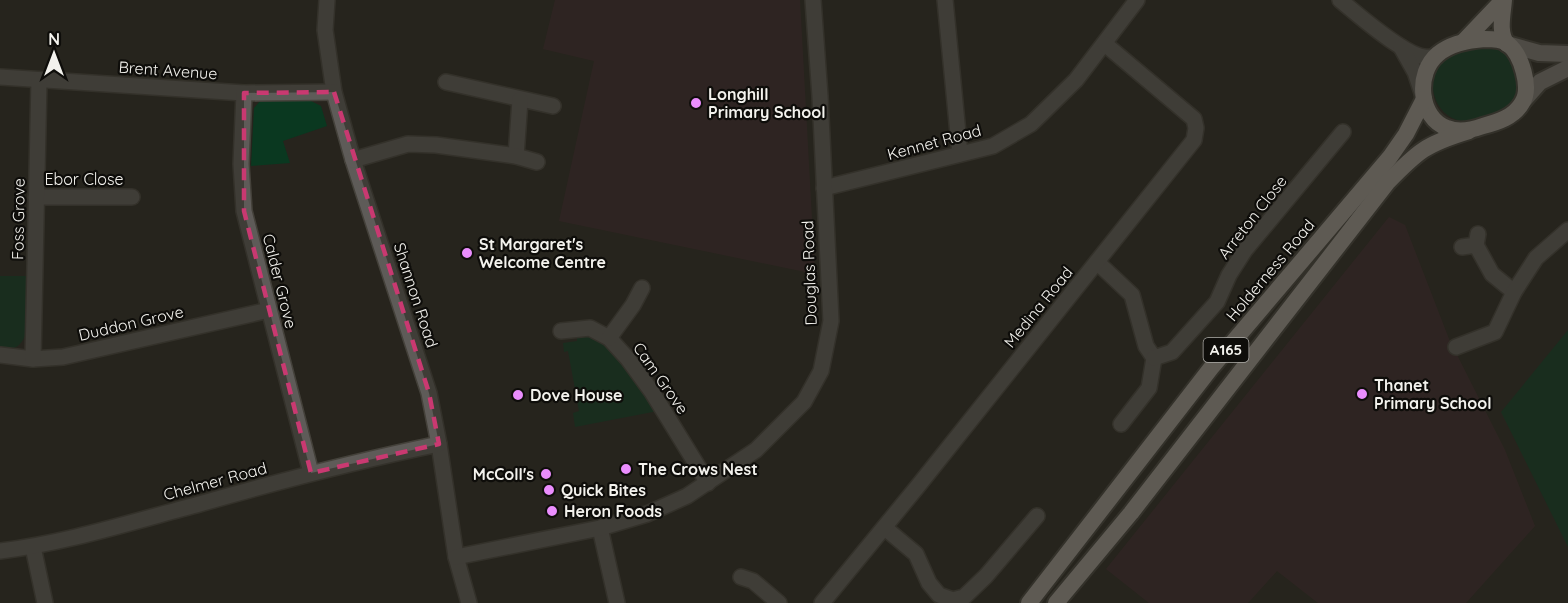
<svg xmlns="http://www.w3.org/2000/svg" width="1568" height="603" viewBox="0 0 1568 603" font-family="Quicksand,sans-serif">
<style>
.education{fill:#392529}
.green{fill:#0a3820}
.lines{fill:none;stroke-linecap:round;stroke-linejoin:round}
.minor-casing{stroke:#44413a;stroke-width:18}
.secondary-casing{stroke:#44413a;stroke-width:20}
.trunk-casing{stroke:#44413a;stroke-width:20}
.minor{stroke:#5e5b58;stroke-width:15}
.secondary{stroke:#7e7a75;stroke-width:16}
.trunk{stroke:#a29c96;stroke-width:16}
.marked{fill:none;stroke:#c93971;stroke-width:4.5;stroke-dasharray:12 8;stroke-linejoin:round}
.poi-dot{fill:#ea8dfd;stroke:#0e0d0a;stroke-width:2}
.labels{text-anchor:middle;stroke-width:4.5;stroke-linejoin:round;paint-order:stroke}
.shield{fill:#0e0d0a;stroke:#aeada9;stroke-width:1.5}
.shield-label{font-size:15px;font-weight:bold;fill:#f3f2ed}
.street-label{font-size:16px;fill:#f3f2ed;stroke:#0e0d0a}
.poi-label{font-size:16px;font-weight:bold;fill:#f3f2ed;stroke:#0e0d0a;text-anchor:start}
</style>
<rect width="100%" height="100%" fill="#27241d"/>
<g class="education">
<polygon points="555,0 800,0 815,274 559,221 594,61 543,49"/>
<polygon points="1389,217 1405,225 1449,339 1505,450 1535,526 1466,603 1318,603 1277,571 1248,603 1149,603 1106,569"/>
</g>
<g class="green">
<path d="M1483,47C1503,48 1514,58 1517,77C1518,87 1518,94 1511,103C1505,110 1497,113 1488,117C1478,121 1467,123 1457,120C1430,111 1424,73 1448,57C1458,51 1472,48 1483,47Z"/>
<polygon points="268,97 309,100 321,106 327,126 283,141 290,163 251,166 254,108 260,101"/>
<path d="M0,276H28C27,300 38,356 0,349Z"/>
<polygon points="1568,330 1568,547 1501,412"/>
<polygon points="585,333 609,343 658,411 575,427 573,413 579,411 568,351 564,352 563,343 577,341 577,337"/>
</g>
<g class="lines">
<defs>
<g id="minor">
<polyline points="327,0 325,30 334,92 353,160 429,393 439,444 456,557 469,603"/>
<polyline points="945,0 960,154"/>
<path d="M1340,0C1356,13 1410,61 1430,57C1434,57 1439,53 1442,51"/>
<polyline points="1401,47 1415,72 1423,96"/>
<polyline points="0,77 244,93 334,92"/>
<polyline points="446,82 553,106"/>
<polyline points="244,93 241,164 244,211 311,473"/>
<polyline points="516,156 520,100"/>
<polyline points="353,160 408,144 436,145 516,156 537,162"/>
<polyline points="824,188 993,146 1031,124 1076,80 1137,0"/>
<polyline points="36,197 132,197"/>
<polyline points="1476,245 1492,274 1514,292"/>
<polyline points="1462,247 1476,245 1478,234"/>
<polyline points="1097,262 1132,295 1146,346 1154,358 1149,388 1121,424"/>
<polyline points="561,331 590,328 609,338 628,359 652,392 708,483"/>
<polyline points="609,338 633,305 642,288"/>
<polyline points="1456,347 1495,332 1514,292 1536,258 1568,230"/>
<polyline points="0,355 33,359 63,357 269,310"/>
<polyline points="1154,358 1172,352 1217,302 1229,275 1245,250 1343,132"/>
<polyline points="33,359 39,80"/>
<polyline points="600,528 617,603"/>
<polyline points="885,528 916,554 929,583 939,595 953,600 964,597 986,576 1037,516"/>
<polyline points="33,547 45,603"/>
<path d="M0,551C66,543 131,522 196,505C276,482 357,461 439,444"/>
<polyline points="456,557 600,528 647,514 687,496 756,450 804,402 821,371 831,321 820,96 813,0"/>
<polyline points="741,577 753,581 779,603"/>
<polyline points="822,603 918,486 1194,140 1196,128 1194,119 1105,44"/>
</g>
<g id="secondary">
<polyline points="1507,44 1539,53 1568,54"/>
<polyline points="1524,100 1540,82 1568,68"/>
</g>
<g id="trunk">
<path d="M1504,0C1503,14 1498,32 1507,44"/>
<path d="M1485,39C1492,39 1502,39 1508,44C1521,54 1532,88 1522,103C1514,117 1498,122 1483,126C1472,130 1459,133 1447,128C1419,118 1415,73 1438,54C1450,44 1470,40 1485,39Z"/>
<polyline points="1463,42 1503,0"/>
<polyline points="1029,603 1211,368 1390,157 1406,134 1424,99"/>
<path d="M1056,603L1131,513L1387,183C1418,151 1426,144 1469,131"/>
</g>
</defs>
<use href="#minor" class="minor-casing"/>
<use href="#secondary" class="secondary-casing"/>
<use href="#trunk" class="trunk-casing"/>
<use href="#minor" class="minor"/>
<use href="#secondary" class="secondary"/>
<use href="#trunk" class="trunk"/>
</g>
<path d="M0 0H1568V603H0ZM334,92L429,393L439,444L311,473L244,211V93Z" fill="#27241d" fill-opacity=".55" fill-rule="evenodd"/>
<path class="marked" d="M334,92L429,393L439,444L311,473L244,211V93Z"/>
<g class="poi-dot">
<circle cx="696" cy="103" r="6"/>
<circle cx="467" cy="253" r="6"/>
<circle cx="1362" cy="394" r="6"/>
<circle cx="518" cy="395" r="6"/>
<circle cx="626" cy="469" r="6"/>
<circle cx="546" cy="474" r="6"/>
<circle cx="549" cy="490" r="6"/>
<circle cx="552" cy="511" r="6"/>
</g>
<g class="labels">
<rect class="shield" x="1203.5" y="338" width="45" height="24" rx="4.5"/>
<g class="shield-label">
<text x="1226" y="355">A165</text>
</g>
<g class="street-label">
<text transform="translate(168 70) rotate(4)" y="6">Brent Avenue</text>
<text transform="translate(934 142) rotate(-15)" y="6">Kennet Road</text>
<text x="84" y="185">Ebor Close</text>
<text transform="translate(1252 217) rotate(-52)" y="6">Arreton Close</text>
<text transform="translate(18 219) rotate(-89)" y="6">Foss Grove</text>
<text transform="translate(1270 270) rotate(-50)" y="6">Holderness Road</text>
<text transform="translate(809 273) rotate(-92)" y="6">Douglas Road</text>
<text transform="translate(280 281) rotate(76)" y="6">Calder Grove</text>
<text transform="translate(416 295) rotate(72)" y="6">Shannon Road</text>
<text transform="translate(1038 307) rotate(-51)" y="6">Medina Road</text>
<text transform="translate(131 323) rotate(-13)" y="6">Duddon Grove</text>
<text transform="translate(661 378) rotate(55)" y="6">Cam Grove</text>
<text transform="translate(215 481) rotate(-15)" y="6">Chelmer Road</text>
</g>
<g class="poi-label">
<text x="708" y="100">Longhill<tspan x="708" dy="18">Primary School</tspan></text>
<text x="479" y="250">St Margaret's<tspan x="479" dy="18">Welcome Centre</tspan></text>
<text x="1374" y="391">Thanet<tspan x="1374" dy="18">Primary School</tspan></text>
<text x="530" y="401">Dove House</text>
<text x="638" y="475">The Crows Nest</text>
<text x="534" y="480" text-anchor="end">McColl's</text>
<text x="561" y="496">Quick Bites</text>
<text x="564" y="517">Heron Foods</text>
</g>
</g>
<g transform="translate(54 54)" stroke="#0e0d0a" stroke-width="4.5" paint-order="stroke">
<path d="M0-4.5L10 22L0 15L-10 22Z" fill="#f3f2ed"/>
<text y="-9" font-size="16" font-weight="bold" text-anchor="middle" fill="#f3f2ed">N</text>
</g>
</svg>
